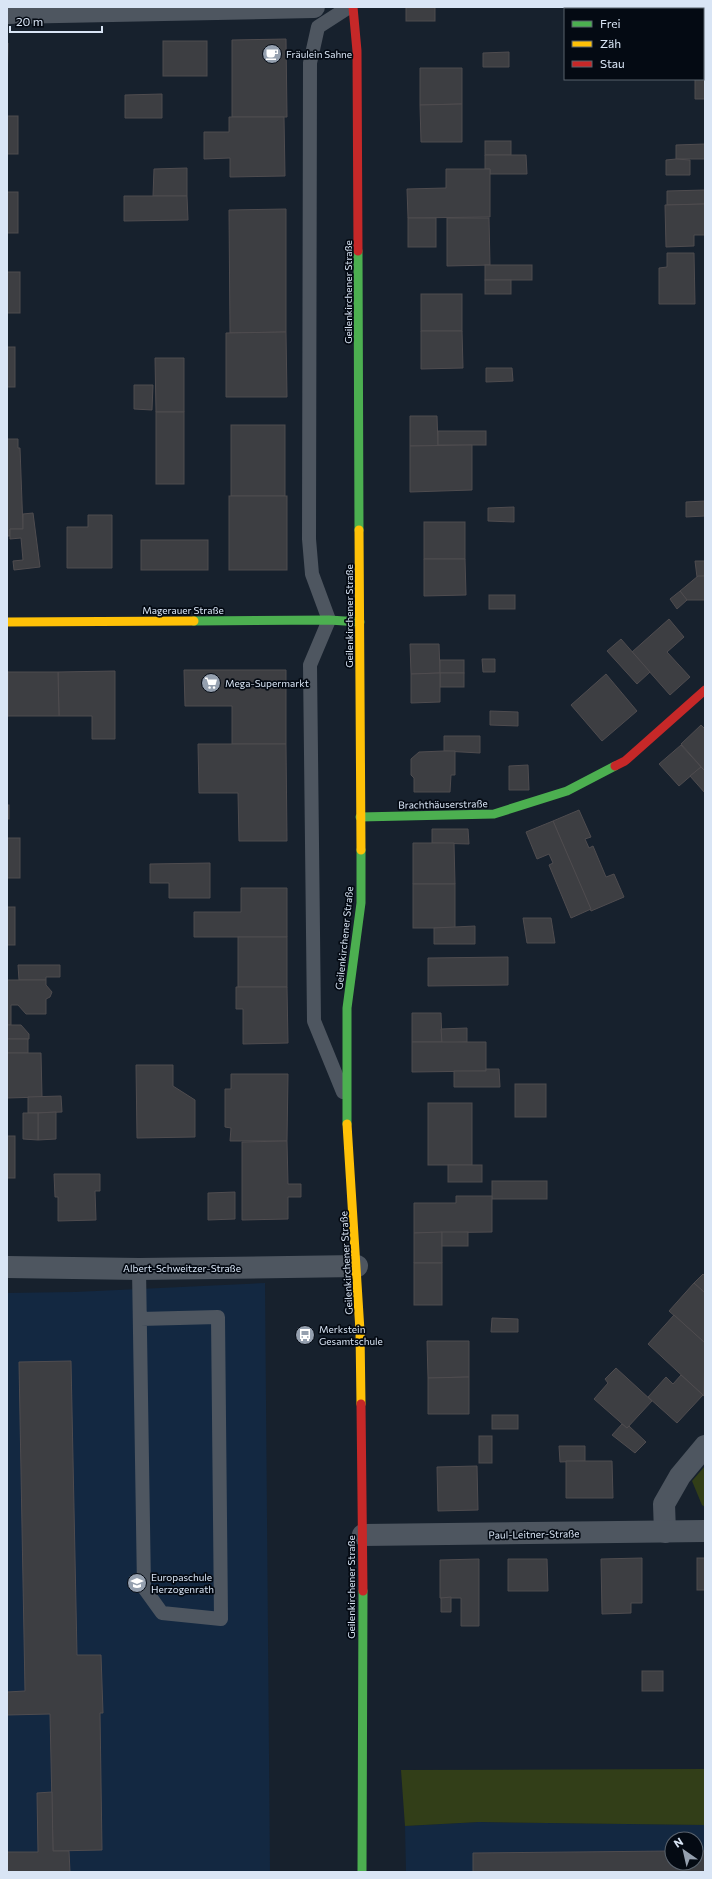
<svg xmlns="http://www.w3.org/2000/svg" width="712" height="1879" viewBox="0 0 712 1879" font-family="Commissioner,sans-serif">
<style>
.built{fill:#132841;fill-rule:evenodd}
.green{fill:#323e18}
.building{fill:#3d3e42;stroke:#4f4c4f}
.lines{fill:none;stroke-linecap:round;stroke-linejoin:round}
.lane{stroke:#4e5660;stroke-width:14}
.street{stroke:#4e5660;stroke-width:22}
.fast{stroke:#4caf50;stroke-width:9}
.slow{stroke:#ffc107;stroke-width:9}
.jam{stroke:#c62828;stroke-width:9}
.labels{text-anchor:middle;stroke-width:3.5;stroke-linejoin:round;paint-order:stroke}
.poi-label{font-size:10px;fill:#d9e5f5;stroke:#040a13;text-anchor:start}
.street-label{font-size:10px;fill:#d9e5f5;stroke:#040a13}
</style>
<rect width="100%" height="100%" fill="#17212d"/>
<g class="built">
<polygon points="265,1283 270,1872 7,1872 7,1293 75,1292"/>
<path d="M479,1822L705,1825V1872H406L405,1826ZM672,1839H696V1863H672Z"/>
</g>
<g class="green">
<polygon points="705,1466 705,1507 702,1505 692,1481"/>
<polygon points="705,1769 705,1825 479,1822 405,1826 401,1770"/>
</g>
<g class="building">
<rect x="406" y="7" width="29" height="14"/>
<rect x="693" y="7" width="12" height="2"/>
<polygon points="286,39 287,117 232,117 232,40"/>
<rect x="163" y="41" width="44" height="35"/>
<polygon points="7,43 8,43 7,87"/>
<polygon points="509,52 509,67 483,67 483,53"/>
<polygon points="420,68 462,68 462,104 420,105"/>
<polygon points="703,75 705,75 705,99 695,99 695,79 703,79"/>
<polygon points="162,94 162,118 125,118 125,95"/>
<polygon points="462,104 462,142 421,142 420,105"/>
<rect x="7" y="116" width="11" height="38"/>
<polygon points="229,117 284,117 285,176 230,177 230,158 204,159 204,132 229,132"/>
<rect x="485" y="141" width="26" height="14"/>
<polygon points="705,144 705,159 676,159 676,145"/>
<polygon points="485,155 526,155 527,174 490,174 490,169 485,169"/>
<polygon points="676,159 690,160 690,175 666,175 666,160"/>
<polygon points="187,168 187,196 153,196 154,169"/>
<polygon points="446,169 490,169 490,217 408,218 407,189 446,188"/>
<polygon points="705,190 705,204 667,205 667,191"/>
<rect x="7" y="192" width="11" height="41"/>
<polygon points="124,196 187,196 188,220 124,221"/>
<polygon points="705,204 705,235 694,235 694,246 666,247 665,205"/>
<polygon points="286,209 286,332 230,333 229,210"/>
<rect x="408" y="218" width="28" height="29"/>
<polygon points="447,218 489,218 490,265 447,266"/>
<polygon points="667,253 694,253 695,304 659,304 659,268 667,267"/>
<rect x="485" y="265" width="47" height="15"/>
<rect x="7" y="272" width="13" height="41"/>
<rect x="485" y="280" width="26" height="14"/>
<rect x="421" y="294" width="41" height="37"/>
<polygon points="421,331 462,331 463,368 421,369"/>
<polygon points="286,332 287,397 226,397 226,333"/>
<rect x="7" y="347" width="8" height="40"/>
<polygon points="155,358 184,358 184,412 156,412"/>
<polygon points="486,368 512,368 513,381 486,382"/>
<polygon points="134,385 153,385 152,410 134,409"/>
<rect x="156" y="412" width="28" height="72"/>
<polygon points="410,416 437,416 438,446 410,446"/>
<rect x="231" y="425" width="54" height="71"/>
<rect x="438" y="431" width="48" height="14"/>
<polygon points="7,439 18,439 18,448 20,448 23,529 10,529 10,536 7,536"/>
<polygon points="472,445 472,490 410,492 410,446"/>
<rect x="229" y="496" width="58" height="74"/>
<polygon points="705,501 705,516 686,517 686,502"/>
<polygon points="514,507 514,522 488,521 488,508"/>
<polygon points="33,513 40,567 14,570 13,561 23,560 21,538 10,539 10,529 23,529 23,514"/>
<polygon points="88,515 112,515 112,568 67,568 67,527 88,527"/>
<rect x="424" y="522" width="41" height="37"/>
<rect x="141" y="540" width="67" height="30"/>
<polygon points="424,559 465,559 466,595 424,596"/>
<polygon points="695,561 705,561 705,576 697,577"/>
<polygon points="698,576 705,576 705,600 687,600 680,591"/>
<polygon points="680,591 687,600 677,609 670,599"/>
<rect x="489" y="595" width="26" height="14"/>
<polygon points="669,619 684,637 667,652 690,677 670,695 632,652"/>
<polygon points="621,639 650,672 637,684 607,651"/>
<polygon points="410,644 439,644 440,673 411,674"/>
<polygon points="482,659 495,659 495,672 483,672"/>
<rect x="440" y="660" width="24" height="13"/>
<polygon points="184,670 286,670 286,744 232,744 232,706 185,706"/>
<polygon points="115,671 115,739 92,739 92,716 59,716 58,672"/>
<rect x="7" y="672" width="1" height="44"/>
<polygon points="8,672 58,672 59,716 8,716"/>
<rect x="440" y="673" width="24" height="14"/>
<polygon points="440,673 440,702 411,703 411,674"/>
<polygon points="606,674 637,711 602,741 571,705"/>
<polygon points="490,711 518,712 518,726 490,725"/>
<polygon points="701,725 705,729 705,771 681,744"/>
<polygon points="444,736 480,736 480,753 444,751"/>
<polygon points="198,744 286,744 287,841 239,841 238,793 199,793"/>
<polygon points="681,745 701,767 679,786 659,764"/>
<polygon points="444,751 455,751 455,775 451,775 450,792 414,792 414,778 411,775 411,759 419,752"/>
<polygon points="528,765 529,790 509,790 509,766"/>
<polygon points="701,767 705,771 705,793 690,776"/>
<rect x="7" y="805" width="2" height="14"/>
<polygon points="579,810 591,837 585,839 589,848 593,846 606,877 614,874 624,897 591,911 553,821"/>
<polygon points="553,821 591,909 571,918 549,865 553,863 549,854 537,859 526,832"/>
<polygon points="432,829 468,829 469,844 432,843"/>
<rect x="7" y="838" width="13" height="40"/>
<polygon points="413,843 454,843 455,884 413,884"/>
<polygon points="210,863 210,898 169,898 169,883 150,883 150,864"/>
<rect x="413" y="884" width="42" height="44"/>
<polygon points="241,888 287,888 287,937 194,937 194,912 241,912"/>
<rect x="7" y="907" width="8" height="38"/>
<polygon points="523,918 551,918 555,943 527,943"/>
<polygon points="475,926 475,944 434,944 434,928"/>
<rect x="238" y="937" width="49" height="50"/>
<polygon points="508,957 508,985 428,986 428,958"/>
<polygon points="18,965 60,965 60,977 46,977 46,980 19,980"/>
<polygon points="7,980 46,980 46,985 52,992 50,997 46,999 46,1014 26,1014 18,1005 11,1005 11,1025 7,1025"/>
<polygon points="236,987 287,987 288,1043 243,1044 243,1009 236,1009"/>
<polygon points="412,1013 441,1013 442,1042 412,1042"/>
<polygon points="7,1025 21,1025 29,1034 29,1039 7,1039"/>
<polygon points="467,1028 467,1042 442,1043 441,1029"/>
<rect x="7" y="1039" width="21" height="14"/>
<polygon points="412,1042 486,1042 486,1071 412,1072"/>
<polygon points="7,1053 41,1053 42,1097 7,1098"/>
<polygon points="136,1065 173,1065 173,1086 195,1100 195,1137 137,1138"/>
<polygon points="486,1069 499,1069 500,1087 454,1087 454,1071 486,1071"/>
<polygon points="231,1074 288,1074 287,1141 230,1141 231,1128 225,1127 225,1089 231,1089"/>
<rect x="515" y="1084" width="31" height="33"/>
<polygon points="61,1096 62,1112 28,1113 28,1097"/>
<rect x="428" y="1103" width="44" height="62"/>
<polygon points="56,1112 56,1139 38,1140 38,1113"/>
<polygon points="23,1113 38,1113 38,1140 23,1139"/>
<rect x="7" y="1136" width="8" height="42"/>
<polygon points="287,1141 288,1184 301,1184 301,1197 288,1197 288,1219 242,1220 242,1142"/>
<rect x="448" y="1165" width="34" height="17"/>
<polygon points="54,1174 100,1174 100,1191 95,1191 96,1220 58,1221 58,1197 55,1197"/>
<rect x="492" y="1181" width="55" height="18"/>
<polygon points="235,1192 235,1219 208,1220 208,1193"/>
<polygon points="456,1196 492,1196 492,1232 414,1233 414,1203 456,1203"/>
<polygon points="442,1232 442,1263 414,1263 414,1233"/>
<rect x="442" y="1232" width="26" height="14"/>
<rect x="414" y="1263" width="28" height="42"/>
<polygon points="703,1274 705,1276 705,1293 694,1283"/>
<polygon points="694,1283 705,1293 705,1343 669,1311"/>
<polygon points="674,1315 705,1343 704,1396 648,1344"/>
<polygon points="492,1318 518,1319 518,1332 491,1332"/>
<polygon points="427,1341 469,1341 469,1377 428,1378"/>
<polygon points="71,1361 77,1655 101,1655 103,1713 100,1713 102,1850 53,1851 50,1714 7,1715 7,1692 25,1691 19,1362"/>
<polygon points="616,1368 652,1401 627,1428 594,1399 608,1383 605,1379"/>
<polygon points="681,1375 703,1395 677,1423 648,1397 666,1377 673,1384"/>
<polygon points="469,1377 469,1414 428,1414 428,1378"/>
<rect x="492" y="1415" width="26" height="14"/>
<polygon points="622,1424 627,1428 629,1426 646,1442 635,1453 612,1435"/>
<rect x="479" y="1436" width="13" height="27"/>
<polygon points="559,1446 585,1446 585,1461 560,1462"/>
<polygon points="566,1461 612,1461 613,1498 566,1498"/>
<polygon points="477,1466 478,1510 438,1511 437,1467"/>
<polygon points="642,1558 642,1603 631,1603 631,1613 602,1614 601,1559"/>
<rect x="697" y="1558" width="8" height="32"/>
<polygon points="479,1559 479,1626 461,1626 461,1598 440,1598 440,1560"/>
<polygon points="508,1559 547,1559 548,1591 508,1591"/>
<polygon points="451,1597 451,1612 441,1612 441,1598"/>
<rect x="642" y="1671" width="21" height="20"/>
<polygon points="52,1792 53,1851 69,1851 70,1872 7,1872 7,1852 38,1852 37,1793"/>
<polygon points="672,1851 672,1863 696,1863 696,1851 705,1851 705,1872 473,1872 473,1853"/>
</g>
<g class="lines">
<g class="lane">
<polyline points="343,1092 314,1021 310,665 329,620 312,574 309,539 310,63 318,27 349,7"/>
<polyline points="139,1269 144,1588 162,1613 221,1619 218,1317 140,1319"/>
</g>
<g class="street">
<polyline points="7,13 314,7"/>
<polyline points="7,1267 139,1269 357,1266"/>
<polyline points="665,1532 664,1504 680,1476 705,1446"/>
<polyline points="363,1535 705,1531"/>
</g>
<g class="fast">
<polyline points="358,251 359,530"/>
<polyline points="194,621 329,620 360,622"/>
<polyline points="360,817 494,814 567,791 615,766"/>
<polyline points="347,1124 347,1008 361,903 361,850"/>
<polyline points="362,1872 363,1591"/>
</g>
<g class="slow">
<polyline points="359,530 361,850"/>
<polyline points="7,622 194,621"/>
<polyline points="347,1124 360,1331 361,1404"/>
</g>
<g class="jam">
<polyline points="353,7 357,51 358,251"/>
<polyline points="615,766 625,761 705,690"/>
<polyline points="361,1404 363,1591"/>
</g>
</g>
<defs>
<symbol id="cafe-disc" viewBox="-11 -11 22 22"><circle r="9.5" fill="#95a0af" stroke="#040a13"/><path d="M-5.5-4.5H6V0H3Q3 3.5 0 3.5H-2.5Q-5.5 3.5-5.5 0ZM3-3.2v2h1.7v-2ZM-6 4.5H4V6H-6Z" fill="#fff"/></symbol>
<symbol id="supermarket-disc" viewBox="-11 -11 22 22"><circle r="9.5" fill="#95a0af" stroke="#040a13"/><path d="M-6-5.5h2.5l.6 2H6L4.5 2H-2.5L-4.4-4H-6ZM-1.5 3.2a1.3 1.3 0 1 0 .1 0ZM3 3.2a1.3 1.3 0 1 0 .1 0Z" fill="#fff"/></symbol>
<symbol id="bus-disc" viewBox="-11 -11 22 22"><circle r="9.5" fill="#95a0af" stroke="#040a13"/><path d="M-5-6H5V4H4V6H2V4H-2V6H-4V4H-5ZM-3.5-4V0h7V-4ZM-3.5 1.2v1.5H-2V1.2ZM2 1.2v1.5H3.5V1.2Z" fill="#fff"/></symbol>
<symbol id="school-disc" viewBox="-11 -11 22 22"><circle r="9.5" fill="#95a0af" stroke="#040a13"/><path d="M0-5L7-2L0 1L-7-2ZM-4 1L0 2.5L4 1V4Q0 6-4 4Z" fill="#fff"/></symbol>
</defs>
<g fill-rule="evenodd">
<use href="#cafe-disc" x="261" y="43" width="22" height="22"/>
<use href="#supermarket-disc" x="200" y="672" width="22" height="22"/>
<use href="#bus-disc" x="294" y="1324" width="22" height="22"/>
<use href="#school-disc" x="126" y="1572" width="22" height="22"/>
</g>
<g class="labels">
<g class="poi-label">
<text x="286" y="58">Fräulein Sahne</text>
<text x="225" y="687">Mega-Supermarkt</text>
<text x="319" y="1333">Merkstein<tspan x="319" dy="12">Gesamtschule</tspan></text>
<text x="151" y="1581">Europaschule<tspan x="151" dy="12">Herzogenrath</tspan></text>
</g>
<g class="street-label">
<text transform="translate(348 292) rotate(-90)" y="4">Geilenkirchener Straße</text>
<text x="183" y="614">Magerauer Straße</text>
<text transform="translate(349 616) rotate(-90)" y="4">Geilenkirchener Straße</text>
<text transform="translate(443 804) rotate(-1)" y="4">Brachthäuserstraße</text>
<text transform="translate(344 938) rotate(-84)" y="4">Geilenkirchener Straße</text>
<text transform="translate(346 1263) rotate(-93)" y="4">Geilenkirchener Straße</text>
<text x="182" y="1272">Albert-Schweitzer-Straße</text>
<text transform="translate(534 1534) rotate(-1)" y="4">Paul-Leitner-Straße</text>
<text transform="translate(351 1587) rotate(-90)" y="4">Geilenkirchener Straße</text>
</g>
</g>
<rect width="712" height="1879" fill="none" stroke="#d9e5f5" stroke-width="16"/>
<rect x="564" y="8" width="140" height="72" fill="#040a13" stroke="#59626d"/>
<rect x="572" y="21" width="20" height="6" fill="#4caf50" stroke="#59626d"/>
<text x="600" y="28" font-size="12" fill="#d9e5f5">Frei</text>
<rect x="572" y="41" width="20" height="6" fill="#ffc107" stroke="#59626d"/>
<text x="600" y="48" font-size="12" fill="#d9e5f5">Zäh</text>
<rect x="572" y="61" width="20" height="6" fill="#c62828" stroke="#59626d"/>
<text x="600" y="68" font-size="12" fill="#d9e5f5">Stau</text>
<g transform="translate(684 1851) rotate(326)"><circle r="19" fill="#040a13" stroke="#59626d"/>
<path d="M0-3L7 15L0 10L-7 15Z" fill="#95a0af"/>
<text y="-6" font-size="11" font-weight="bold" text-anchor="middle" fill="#d9e5f5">N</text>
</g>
<path d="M10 26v6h92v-6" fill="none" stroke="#d9e5f5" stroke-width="2"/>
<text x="16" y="26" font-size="12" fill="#d9e5f5" stroke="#040a13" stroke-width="3" paint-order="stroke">20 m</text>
</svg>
